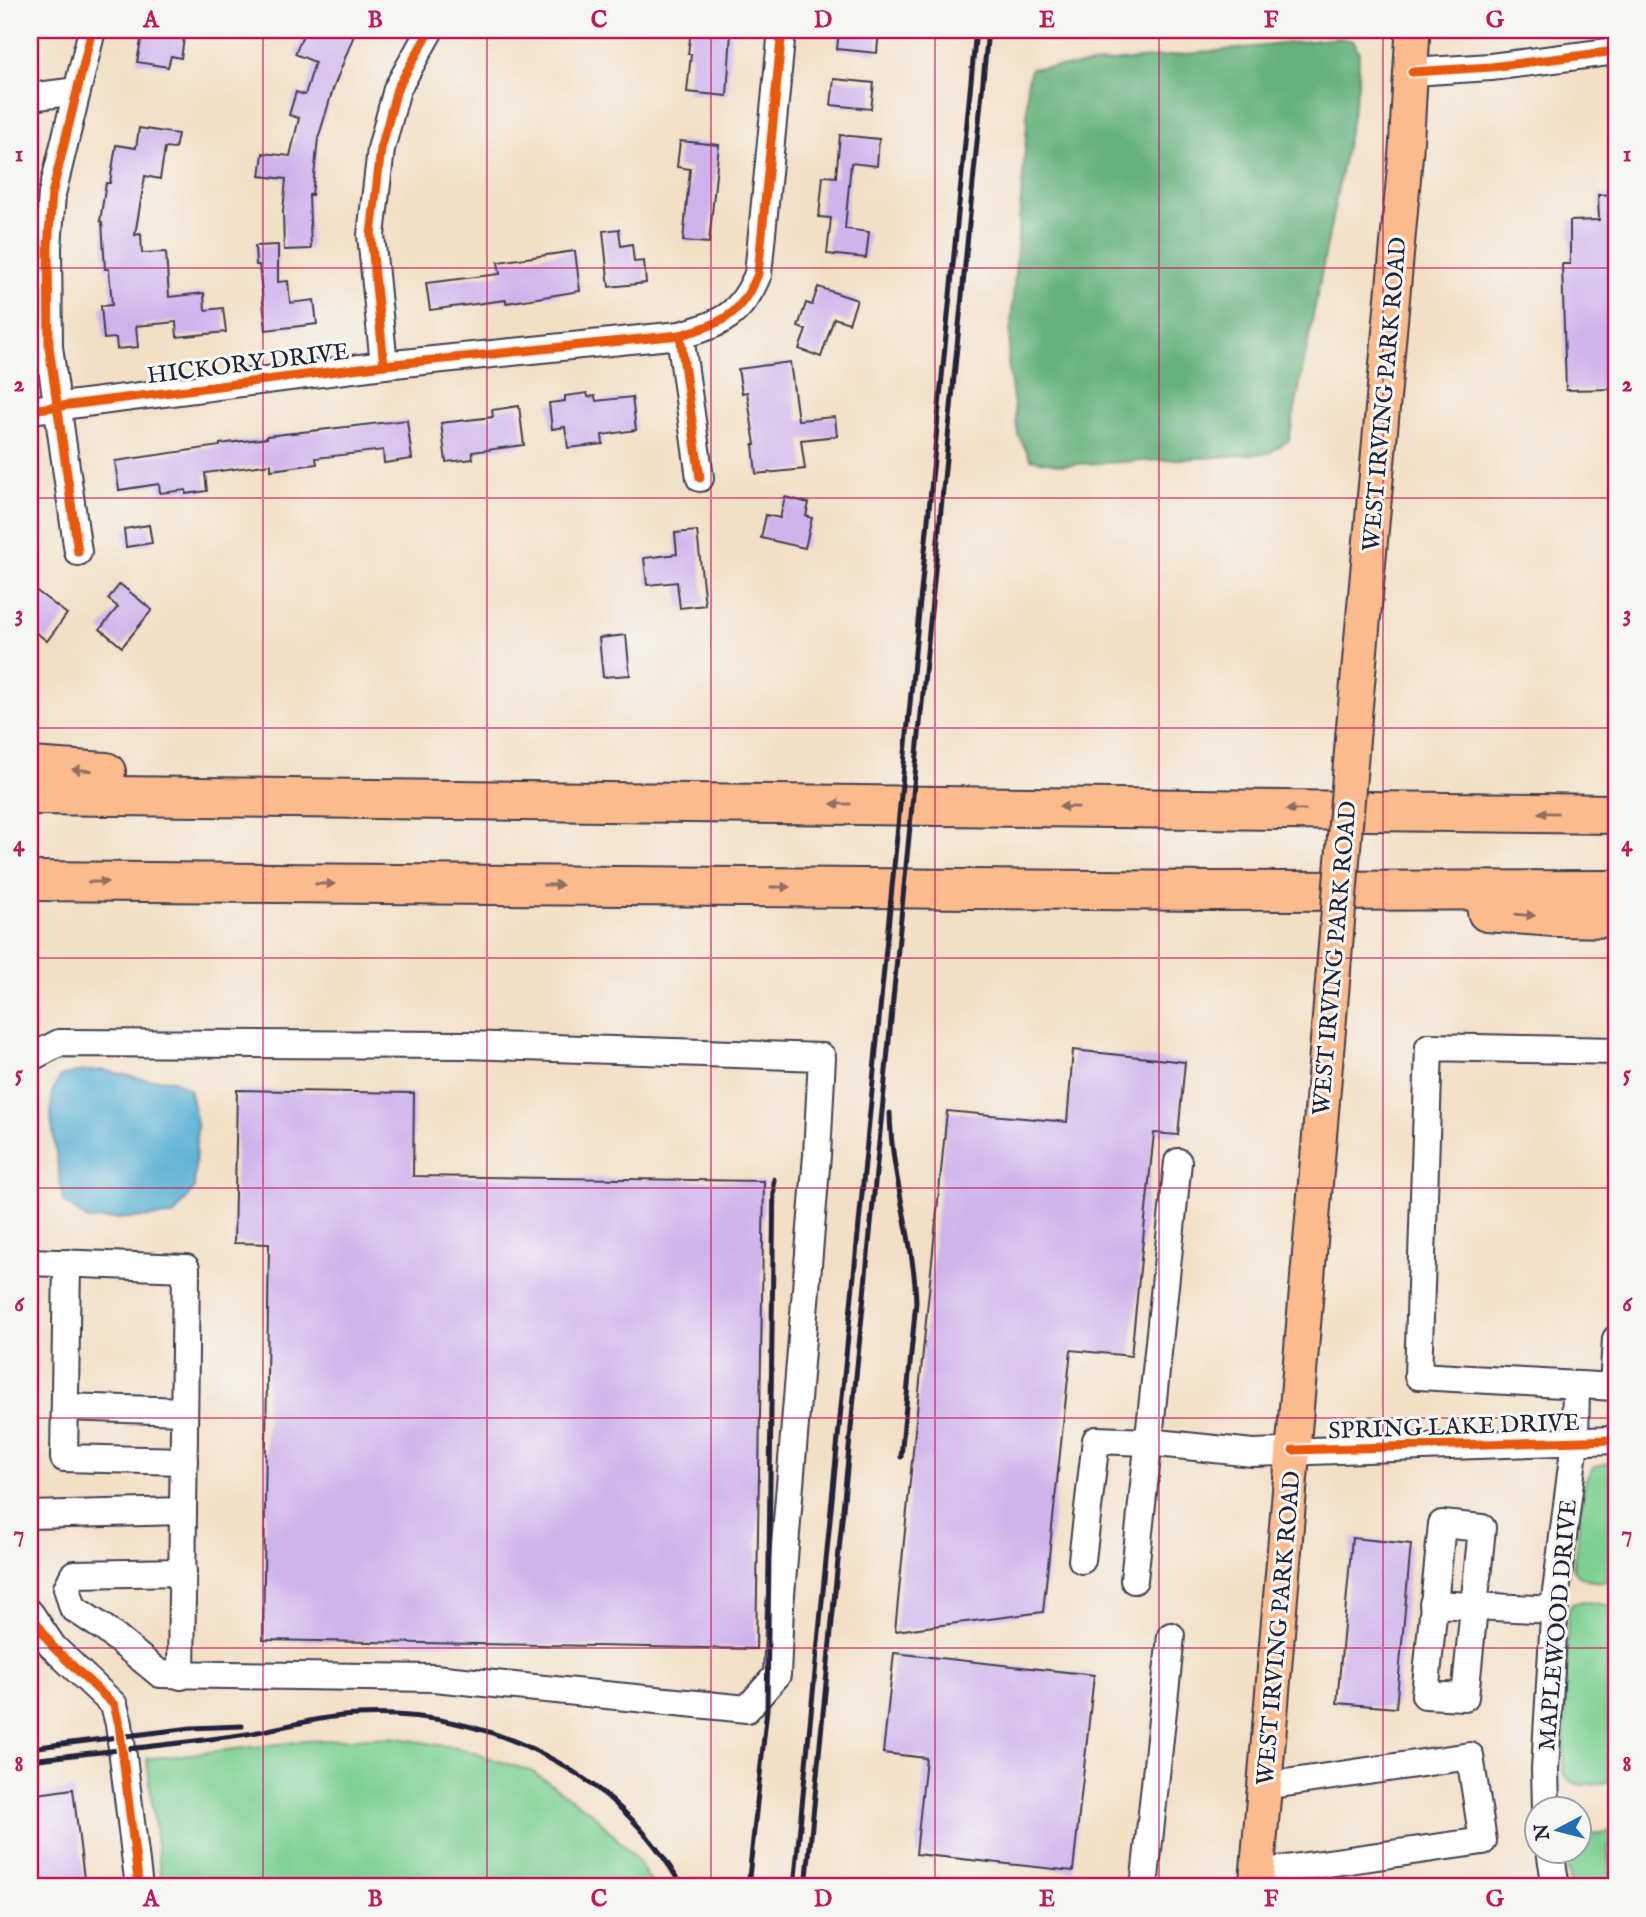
<svg xmlns="http://www.w3.org/2000/svg" width="1646" height="1917" viewBox="0 0 1646 1917" font-family="'IM FELL English',serif">
<style>
.green{fill:#7dd093;stroke:#507967;stroke-width:2}
.forest{fill:#66b27d;stroke:#446a5c;stroke-width:2}
.water{fill:#56afd3;stroke:#3c6887;stroke-width:2}
.building{fill:#cfb4ec}
.lines{fill:none;stroke-linecap:round;stroke-linejoin:round}
.minor-casing{stroke:#413e50;stroke-width:30}
.major-casing{stroke:#413e50;stroke-width:37}
.highway-casing{stroke:#413e50;stroke-width:42}
.minor{stroke:#fff;stroke-width:26}
.major{stroke:#fbbb8c;stroke-width:33}
.highway{stroke:#fbbb8c;stroke-width:38}
.rail{stroke:#22223b;stroke-width:5}
.major-bridge-casing{stroke:#413e50;stroke-width:37;stroke-linecap:butt}
.major-bridge{stroke:#fbbb8c;stroke-width:33}
.cycleway-casing{stroke:#f6f6f2;stroke-width:13}
.cycleway{stroke:#e8590c;stroke-width:9}
.oneway{fill:#8e6e64}
.grid{fill:none;stroke:#c2185b;stroke-width:2;stroke-opacity:0.55}
.labels{text-anchor:middle;stroke-width:6;stroke-linejoin:round;paint-order:stroke}
.street-label{font-size:24px;fill:#22223b;stroke:#f6f6f2}
.neatline{fill:none;stroke:#c2185b;stroke-width:2.5}
.grid-label{font-size:23px;text-anchor:middle;font-weight:bold;fill:#c2185b}
</style>
<rect width="100%" height="100%" fill="#f6f6f2"/>
<filter id="ink" filterUnits="userSpaceOnUse"><feTurbulence type="fractalNoise" baseFrequency=".0143" numOctaves="2"/><feDisplacementMap in="SourceGraphic" scale="14" xChannelSelector="R" yChannelSelector="G"/><feConvolveMatrix kernelMatrix="1 2 1 2 8 2 1 2 1" color-interpolation-filters="sRGB"/></filter>
<filter id="wash" filterUnits="userSpaceOnUse"><feTurbulence type="fractalNoise" baseFrequency=".00686" numOctaves="4" result="noise"/><feDisplacementMap in="SourceGraphic" scale="28" xChannelSelector="R" yChannelSelector="G"/><feGaussianBlur stdDeviation="1.57" result="paint"/><feColorMatrix in="noise" values="0 0 0 0 0 0 0 0 0 0 0 0 0 0 0 0 0 1.4 0 .05"/><feComposite in="paint" operator="in"/></filter>
<g filter="url(#wash)">
<rect width="100%" height="100%" fill="#f3dfc5"/>
<g class="green">
<path d="M1616,1461V1582C1601,1581 1579,1584 1573,1568L1585,1481L1593,1467Z"/>
<path d="M1583,1601L1616,1607V1781C1597,1783 1575,1792 1563,1773L1568,1611L1572,1604Z"/>
<polygon points="392,1737 462,1749 533,1772 591,1812 634,1856 654,1887 162,1887 147,1759 306,1741"/>
<polygon points="1609,1832 1613,1842 1608,1848 1612,1887 1570,1887 1566,1851 1580,1850 1580,1835"/>
</g>
<polygon class="forest" points="1338,38 1354,41 1359,53 1358,85 1289,440 1269,453 1219,457 1062,465 1031,459 1018,435 1008,362 1027,124 1027,85 1031,68 1073,66"/>
<polygon class="water" points="103,1070 143,1079 174,1080 189,1089 197,1123 194,1189 173,1216 88,1220 63,1201 51,1119 52,1092 61,1076 76,1072"/>
<g id="blocks">
<g class="building">
<polygon points="143,30 176,30 175,38 184,39 181,58 171,56 168,67 137,62"/>
<polygon points="305,30 340,30 354,35 333,89 318,139 312,195 309,195 311,249 284,250 283,211 286,179 260,176 263,153 290,156 299,118 289,115 296,92 305,95 315,62 295,54"/>
<polygon points="691,30 731,32 727,96 687,92 691,54 688,54"/>
<polygon points="839,30 879,30 877,53 837,49"/>
<polygon points="834,79 874,83 871,109 831,105"/>
<polygon points="139,128 178,134 175,149 165,148 160,179 145,176 135,235 141,234 142,253 166,252 169,297 204,293 205,310 223,308 226,332 177,337 176,322 136,326 138,347 117,349 116,338 104,339 101,306 112,305 109,269 105,269 102,222 100,221 106,183 110,183 116,145 136,148"/>
<polygon points="840,135 879,139 877,166 851,163 845,229 869,232 866,258 827,254 831,218 819,217 823,176 836,177"/>
<polygon points="680,141 719,145 709,243 683,241 690,169 677,167"/>
<polygon points="1616,194 1616,389 1566,390 1562,264 1570,264 1570,221 1599,220 1598,195"/>
<polygon points="619,229 621,246 632,244 634,262 644,261 646,283 609,287 603,231"/>
<polygon points="278,245 278,282 288,281 290,303 314,300 317,324 266,330 259,265 256,265 255,246"/>
<polygon points="575,251 580,291 506,303 506,300 430,310 426,283 500,274 498,262"/>
<polygon points="818,287 857,300 849,323 834,318 821,357 799,349 806,330 798,327 806,303 812,305"/>
<polygon points="790,362 798,420 835,417 837,436 801,440 805,469 756,474 753,445 755,445 747,392 742,393 738,369"/>
<polygon points="587,393 588,397 595,396 596,401 632,397 636,430 602,435 603,444 568,448 565,427 552,429 549,403 565,401 565,396"/>
<polygon points="519,406 524,445 472,452 473,459 446,462 441,423 493,417 492,410"/>
<polygon points="407,420 412,459 384,463 383,450 316,458 317,464 271,470 271,464 205,473 207,491 186,494 186,490 160,493 159,484 119,490 115,461 220,446 220,444 267,438 267,436"/>
<polygon points="785,497 809,503 806,516 812,518 805,548 761,538 766,515 780,518"/>
<polygon points="149,525 152,543 126,547 124,529"/>
<polygon points="697,531 705,605 680,608 677,582 647,585 644,558 677,554 675,533"/>
<polygon points="120,584 152,610 122,647 100,629 118,607 108,599"/>
<polygon points="30,586 67,614 47,641 30,628"/>
<polygon points="626,635 630,675 603,677 599,638"/>
<polygon points="1073,1050 1185,1062 1178,1135 1154,1133 1131,1356 1071,1350 1043,1612 895,1631 947,1111 1067,1122"/>
<polygon points="237,1090 414,1093 413,1176 764,1181 756,1649 263,1640 269,1244 234,1243"/>
<polygon points="1352,1538 1411,1544 1396,1708 1337,1703"/>
<polygon points="894,1653 1094,1675 1073,1871 916,1854 926,1758 883,1753"/>
<polygon points="73,1789 85,1887 30,1887 30,1795"/>
</g>
</g>
</g>
<g filter="url(#ink)">
<use href="#blocks" fill-opacity="0" stroke="#413e50" stroke-width="2"/>
<g class="lines">
<defs>
<g id="minor">
<polyline points="1412,72 1491,67 1616,51"/>
<polyline points="30,97 77,91"/>
<polyline points="680,335 700,478"/>
<polyline points="384,365 371,235 381,149 397,89 430,30"/>
<path d="M30,410L384,365L680,335C722,324 741,315 758,274L782,30"/>
<polyline points="78,552 49,347 48,247 52,194 92,30"/>
<polyline points="1616,1051 1429,1047 1418,1376 1616,1387"/>
<polyline points="30,1058 59,1043 466,1045 822,1057 817,1155 780,1607 777,1675 747,1709 434,1678 160,1674 105,1629 73,1608 67,1588 74,1574 183,1572"/>
<polyline points="30,1262 186,1268 181,1676"/>
<polyline points="67,1263 64,1458 184,1461"/>
<polyline points="1613,1387 1616,1339"/>
<polyline points="65,1407 184,1411"/>
<polyline points="30,1515 183,1511"/>
<polygon points="1442,1524 1482,1528 1465,1697 1425,1695"/>
<polyline points="1082,1560 1096,1440 1148,1442 1253,1453 1616,1440"/>
<polyline points="1134,1580 1178,1162"/>
<polyline points="1433,1604 1554,1610"/>
<polyline points="30,1613 53,1647 114,1705 119,1724 139,1887"/>
<polyline points="1546,1808 1545,1769 1555,1600 1575,1442 1576,1386"/>
<polyline points="1550,1850 1556,1887"/>
<polyline points="1258,1873 1483,1841 1470,1756 1265,1786"/>
<polyline points="1144,1887 1171,1636"/>
</g>
<g id="major">
<polyline points="1353,733 1406,150 1413,30"/>
<polyline points="1256,1887 1333,976"/>
</g>
<g id="highway">
<polyline points="30,767 106,772"/>
<polyline points="30,795 1616,814"/>
<polyline points="30,881 1213,891 1616,890"/>
<polyline points="1487,912 1555,917 1616,918"/>
</g>
</defs>
<use href="#minor" class="minor-casing"/>
<use href="#major" class="major-casing"/>
<use href="#highway" class="highway-casing"/>
<use href="#minor" class="minor"/>
<use href="#major" class="major"/>
<use href="#highway" class="highway"/>
<g class="rail">
<path d="M890,1113C891,1177 914,1238 916,1302L901,1457"/>
<polyline points="30,1748 191,1728 242,1726"/>
<path d="M30,1760C102,1751 175,1745 247,1734C283,1728 319,1716 357,1715C487,1708 618,1771 682,1887"/>
<polyline points="748,1887 767,1709 774,1179"/>
<polyline points="794,1887 976,30"/>
<polyline points="806,1887 988,30"/>
</g>
<defs>
<polyline id="major-bridge" points="1333,976 1353,733"/>
</defs>
<use href="#major-bridge" class="major-bridge-casing"/>
<use href="#major-bridge" class="major-bridge"/>
<defs>
<g id="cycleway">
<polyline points="1412,72 1491,67 1616,51"/>
<polyline points="680,335 700,478"/>
<polyline points="384,365 371,235 381,149 397,89 430,30"/>
<path d="M30,410L384,365L680,335C722,324 741,315 758,274L782,30"/>
<polyline points="78,552 49,347 48,247 52,194 92,30"/>
<polyline points="1293,1450 1616,1440"/>
<polyline points="30,1613 53,1647 114,1705 119,1724 139,1887"/>
</g>
</defs>
<use href="#cycleway" class="cycleway-casing"/>
<use href="#cycleway" class="cycleway"/>
</g>
<defs><path id="oneway-solid" d="M-6-.8H1V-3.2L6.5 0L1 3.2V.8H-6Z" transform="scale(1.75)"/></defs>
<g class="oneway">
<use href="#oneway-solid" transform="translate(82 770) rotate(-176)"/>
<use href="#oneway-solid" transform="translate(841 804) rotate(-179)"/>
<use href="#oneway-solid" transform="translate(1069 807) rotate(-179)"/>
<use href="#oneway-solid" transform="translate(1296 810) rotate(-179)"/>
<use href="#oneway-solid" transform="translate(1548 813) rotate(-179)"/>
<use href="#oneway-solid" transform="translate(98 882)"/>
<use href="#oneway-solid" transform="translate(325 884)"/>
<use href="#oneway-solid" transform="translate(553 885)"/>
<use href="#oneway-solid" transform="translate(780 887)"/>
<use href="#oneway-solid" transform="translate(1525 915) rotate(4)"/>
</g>
</g>
<path class="grid" d="M263,30V1887M487,30V1887M711,30V1887M935,30V1887M1159,30V1887M1383,30V1887M30,268H1616M30,498H1616M30,728H1616M30,958H1616M30,1188H1616M30,1418H1616M30,1648H1616"/>
<g class="labels">
<g class="street-label">
<text transform="translate(248 363) rotate(-7)" y="8">HICKORY DRIVE</text>
<text transform="translate(1384 394) rotate(-85)" y="8">WEST IRVING PARK ROAD</text>
<text transform="translate(1334 958) rotate(-85)" y="8">WEST IRVING PARK ROAD</text>
<text transform="translate(1454 1426) rotate(-2)" y="8">SPRING LAKE DRIVE</text>
<text transform="translate(1557 1625) rotate(-85)" y="8">MAPLEWOOD DRIVE</text>
<text transform="translate(1278 1628) rotate(-85)" y="8">WEST IRVING PARK ROAD</text>
</g>
</g>
<rect width="1646" height="1917" fill="none" stroke="#f6f6f2" stroke-width="77"/>
<g transform="translate(1558 1830) rotate(263)"><circle r="33" fill="#f6f6f2" stroke="#a1a1a9" stroke-width="2"/>
<path d="M0-5L12 26L0 18L-12 26Z" fill="#1f6fb2"/>
<text y="-10" font-size="19" font-weight="bold" text-anchor="middle" fill="#22223b">N</text>
</g>
<rect x="38" y="38" width="1570" height="1840" class="neatline"/>
<g class="grid-label">
<text x="151" y="27">A</text>
<text x="375" y="27">B</text>
<text x="599" y="27">C</text>
<text x="823" y="27">D</text>
<text x="1047" y="27">E</text>
<text x="1271" y="27">F</text>
<text x="1495" y="27">G</text>
<text x="19" y="161">1</text>
<text x="1627" y="161">1</text>
<text x="19" y="391">2</text>
<text x="1627" y="391">2</text>
<text x="19" y="621">3</text>
<text x="1627" y="621">3</text>
<text x="19" y="851">4</text>
<text x="1627" y="851">4</text>
<text x="19" y="1081">5</text>
<text x="1627" y="1081">5</text>
<text x="19" y="1311">6</text>
<text x="1627" y="1311">6</text>
<text x="19" y="1541">7</text>
<text x="1627" y="1541">7</text>
<text x="19" y="1771">8</text>
<text x="1627" y="1771">8</text>
<text x="151" y="1906">A</text>
<text x="375" y="1906">B</text>
<text x="599" y="1906">C</text>
<text x="823" y="1906">D</text>
<text x="1047" y="1906">E</text>
<text x="1271" y="1906">F</text>
<text x="1495" y="1906">G</text>
</g>
</svg>
